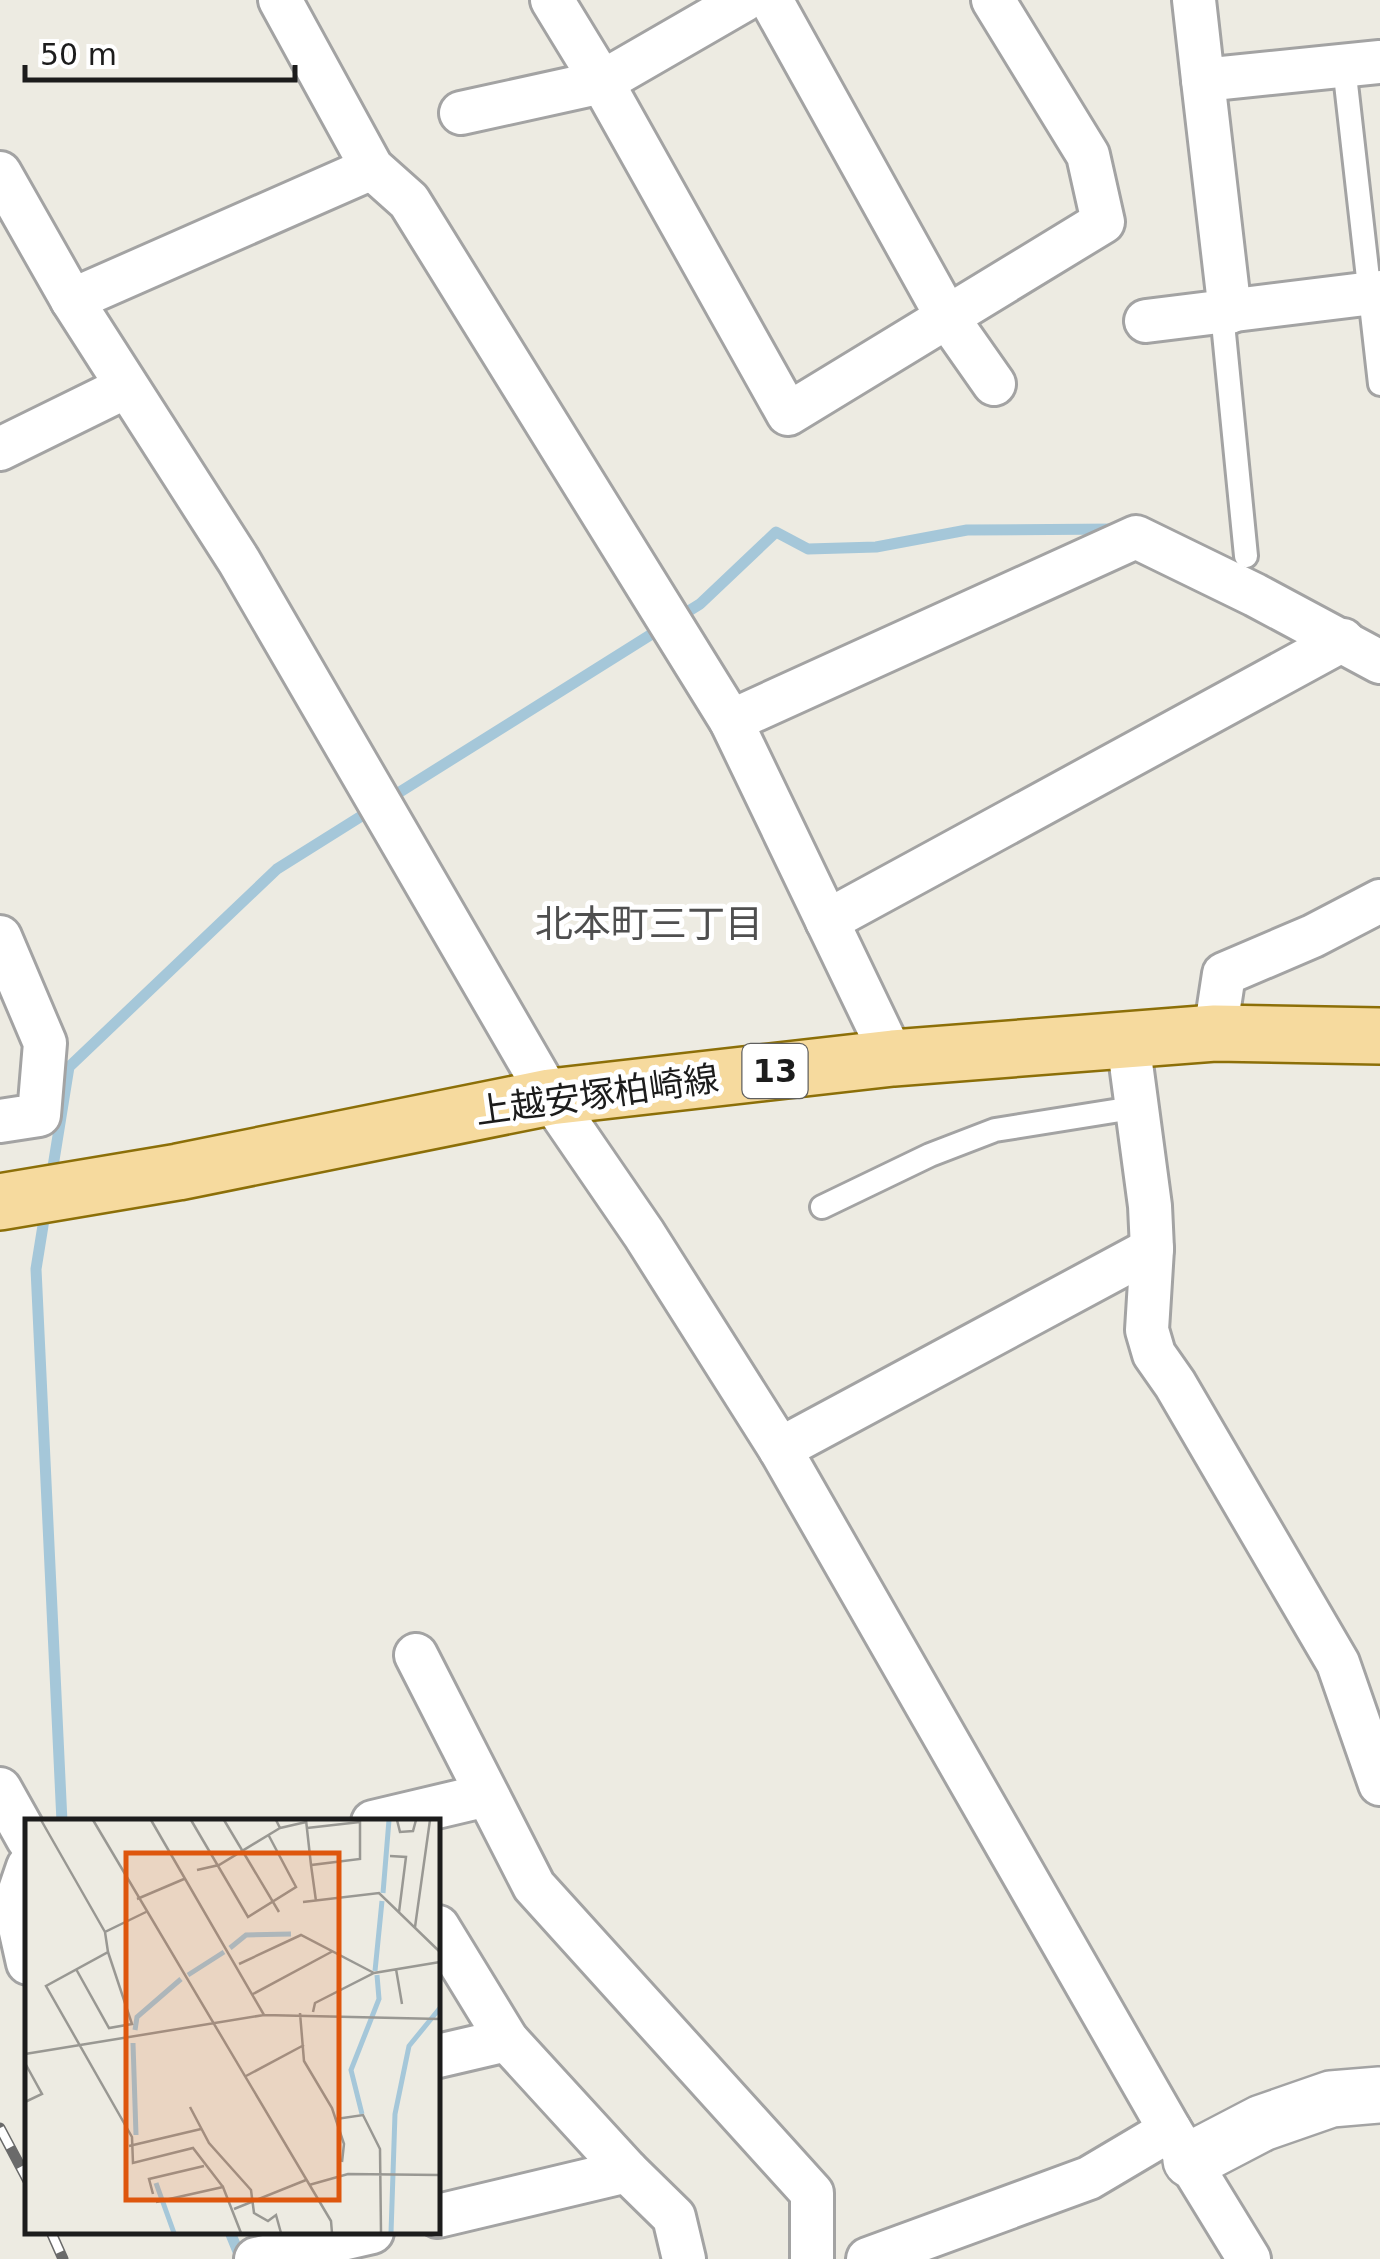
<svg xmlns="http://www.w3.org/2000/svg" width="1380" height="2259" viewBox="0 0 1380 2259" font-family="'DejaVu Sans','Noto Sans JP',sans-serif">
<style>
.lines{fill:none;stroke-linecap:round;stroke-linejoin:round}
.stream{stroke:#a5c7d9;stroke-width:11}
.service-casing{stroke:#a3a3a3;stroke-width:28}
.minor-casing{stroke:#a3a3a3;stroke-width:48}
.tertiary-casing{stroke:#a3a3a3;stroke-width:60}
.primary-casing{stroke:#8c6f08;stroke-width:60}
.service{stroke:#fff;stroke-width:22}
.minor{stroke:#fff;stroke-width:42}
.tertiary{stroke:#fff;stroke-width:55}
.primary{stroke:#f6da9e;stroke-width:55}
.rail-casing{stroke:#6a6a6a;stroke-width:11}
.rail{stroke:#fff;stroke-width:8;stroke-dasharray:22;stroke-linecap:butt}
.labels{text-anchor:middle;stroke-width:10;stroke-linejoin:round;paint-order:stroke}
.shield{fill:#fff;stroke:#606060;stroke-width:2.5}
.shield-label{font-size:32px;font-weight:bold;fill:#1c1c1c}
.street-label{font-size:35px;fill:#1c1c1c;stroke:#fff}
.neighbourhood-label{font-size:38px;fill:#4f4f4f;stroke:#fff}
.inset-river{fill:none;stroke:#a5c7d9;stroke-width:5}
.inset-road{fill:none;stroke:#999893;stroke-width:2.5}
.view{fill:#de560d;fill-opacity:0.15;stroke:#de560d;stroke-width:5}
.inset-edge{fill:none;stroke:#1c1c1c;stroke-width:5}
</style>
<rect width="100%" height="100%" fill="#edebe2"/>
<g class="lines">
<g class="stream">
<polyline points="679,617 700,604 776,532 808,549 876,547 967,530 1117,529"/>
<polyline points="51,1179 69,1067 277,869 663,627"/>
<polyline points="46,1207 36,1269 62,1822"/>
<polyline points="230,2232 241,2259"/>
</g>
<defs>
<g id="service">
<polyline points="1344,66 1380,384"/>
<polyline points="1222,313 1246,556"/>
<polyline points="822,1207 930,1155 995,1130 1139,1107"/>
</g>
<g id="minor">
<polyline points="280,0 372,168 409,201 731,721 893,1058"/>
<polyline points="552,0 602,82 788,414 1103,222 1088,155 993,0"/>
<polyline points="771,0 947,317 994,384"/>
<polyline points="1194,0 1203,80 1380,62"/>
<polyline points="1203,80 1230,312"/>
<polyline points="461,113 602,82 744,0"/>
<polyline points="0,173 72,300 239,561 550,1097 644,1234 780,1449 1170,2130 1249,2259"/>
<polyline points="72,300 372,168"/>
<polyline points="1146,321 1380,292"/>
<polyline points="0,449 126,387"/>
<polyline points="731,721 1136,537 1255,595 1380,662"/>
<polyline points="827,921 1343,640"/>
<polyline points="0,937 45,1043 39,1115 0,1121"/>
<polyline points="1215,1033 1224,974 1313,936 1380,901"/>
<polyline points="1128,1041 1150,1206 1152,1249 1147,1330 1154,1354 1175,1384 1338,1663 1380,1784"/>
<polyline points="780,1449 1152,1249"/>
<polyline points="416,1655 534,1886 812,2193 812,2259"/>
<polyline points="0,1789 28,1839"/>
<polyline points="373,1822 487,1795"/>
<polyline points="28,1867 15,1905 28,1963"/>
<polyline points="438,1927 507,2040 627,2171"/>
<polyline points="438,2056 507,2040"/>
<polyline points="438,2216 627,2171 674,2217 684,2259"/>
<polyline points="256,2259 372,2232"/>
<polyline points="868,2259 1089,2178 1170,2130"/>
</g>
<polyline id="tertiary" points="1191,2160 1262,2123 1331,2099 1380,2095"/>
<polyline id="primary" points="0,1202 178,1172 550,1097 893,1058 1215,1033 1380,1036"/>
</defs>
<use href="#service" class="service-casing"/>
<use href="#minor" class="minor-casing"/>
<use href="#tertiary" class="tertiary-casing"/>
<use href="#primary" class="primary-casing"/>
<use href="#service" class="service"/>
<use href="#minor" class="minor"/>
<use href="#tertiary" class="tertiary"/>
<use href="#primary" class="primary"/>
<defs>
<g id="rail">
<polyline points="0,2128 28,2181"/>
<polyline points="51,2232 63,2259"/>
</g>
</defs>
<use href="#rail" class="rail-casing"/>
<use href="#rail" class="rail"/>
</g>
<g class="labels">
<rect class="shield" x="742.5" y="1044" width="65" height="54" rx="8"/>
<g class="shield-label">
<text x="775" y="1082">13</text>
</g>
<g class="street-label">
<text transform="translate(597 1095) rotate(-8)" y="12">上越安塚柏崎線</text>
</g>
<g class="neighbourhood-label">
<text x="649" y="937">北本町三丁目</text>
</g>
</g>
<g transform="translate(25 1819)">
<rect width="415" height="415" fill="#edebe2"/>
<path class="inset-river" d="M358,74L364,1M205,129L221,116L266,115M350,152L357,82M163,156L199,133M110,211L112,198L156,160M108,224L111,316M337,295L326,251L354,180L352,156M131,364L149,414M366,414L370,295L384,227L415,189"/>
<path class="inset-road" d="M16,1L80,113M68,1L306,402L307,414M126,1L239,196M166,1L223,98L271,68L244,17M199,1L254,93M251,1L255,9L281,3M281,1L286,46L335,40V1M372,1L375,13L388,12L391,1M282,9L335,3M365,37L381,38L374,93M286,46L291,82M172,51L194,46L255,9M112,80L159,60M278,83L354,74L415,133M121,93L80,113L83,133L21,167L107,318L108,344L168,329L198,368M390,108L405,1M214,145L276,116L349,154M51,150L84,209L107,205L83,133M371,150L377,185M228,175L308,132M288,193L290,184L349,154L415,143M275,194L279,242L307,289L319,325L317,343M0,235L239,196L415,200M0,244L17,275L0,283M221,257L279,226M165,288L184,324L226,371L229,394L243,402L251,396L256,414M311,300L338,296L355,330L356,414M104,327L176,310M284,366L323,355L415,356M128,375L124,360L179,347M131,383L198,368L216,414M209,390L281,361"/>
<path class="view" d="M101,34H314V381H101Z"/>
<rect width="415" height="415" class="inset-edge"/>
</g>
<path d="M25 65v15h270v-15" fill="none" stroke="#1c1c1c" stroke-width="5"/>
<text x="40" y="65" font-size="30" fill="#1c1c1c" stroke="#ffffff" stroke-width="8" paint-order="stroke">50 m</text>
</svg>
